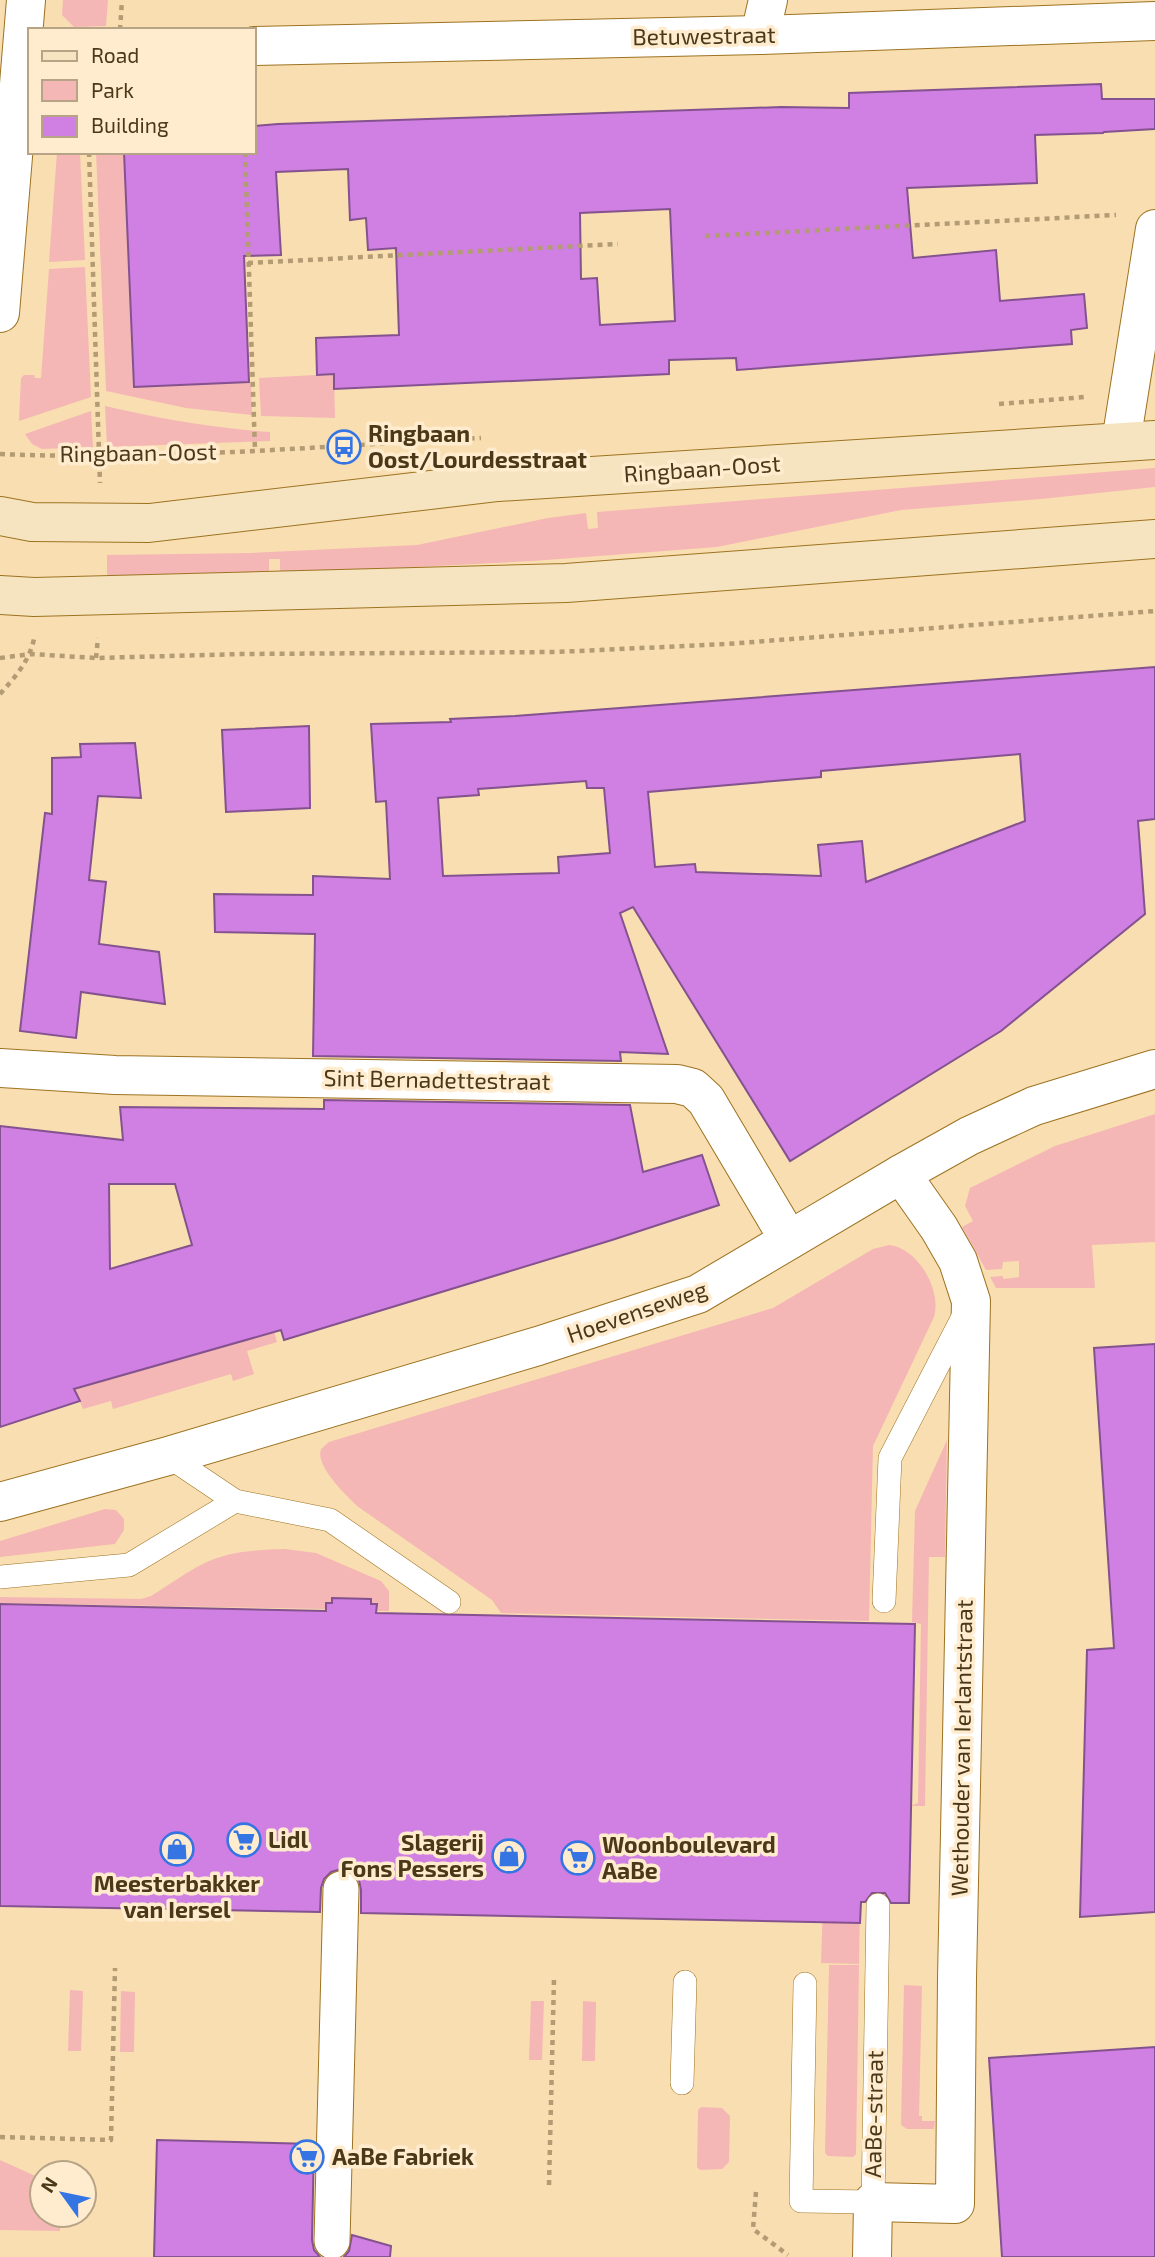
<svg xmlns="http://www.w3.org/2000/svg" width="1155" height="2257" viewBox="0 0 1155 2257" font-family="'Exo 2',sans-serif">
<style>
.green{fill:#f5b7b5}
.building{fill:#d07fe2;stroke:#84528f;stroke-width:2;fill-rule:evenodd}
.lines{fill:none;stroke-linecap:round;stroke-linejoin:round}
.service-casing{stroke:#9d7321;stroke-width:24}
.pedestrian-casing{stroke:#9d7321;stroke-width:37}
.minor-casing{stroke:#9d7321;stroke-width:40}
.secondary-casing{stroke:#9d7321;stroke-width:40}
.path{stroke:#b39b74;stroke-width:4.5;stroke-dasharray:5 5;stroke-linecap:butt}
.service{stroke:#fff;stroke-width:23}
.pedestrian{stroke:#fff;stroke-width:35}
.minor{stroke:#fff;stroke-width:38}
.secondary{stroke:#f5e4bf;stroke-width:38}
.labels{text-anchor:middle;stroke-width:7;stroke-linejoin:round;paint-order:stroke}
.street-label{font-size:23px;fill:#4a3818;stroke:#ffeccf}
.poi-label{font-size:23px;font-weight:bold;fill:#4a3818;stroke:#ffeccf;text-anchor:start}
</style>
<rect width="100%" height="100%" fill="#f9deb1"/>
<g class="green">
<polygon points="63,0 108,0 106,26 74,27 62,15"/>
<polygon points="57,152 80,152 85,260 49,262"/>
<polygon points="96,152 124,152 134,387 251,382 252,415 186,408 106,391"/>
<polygon points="85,267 91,397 19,421 21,378 24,375 34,375 35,378 41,378 49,269"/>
<polygon points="334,374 335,418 261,416 259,378"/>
<path d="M105,406C161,419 213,428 270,432V441L107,447Z"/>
<polygon points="91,411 93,447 42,449 32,444 25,434"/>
<polygon points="1155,468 1155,487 1041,499 901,510 717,547 533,561 280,574 280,559 269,559 269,574 107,577 107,555 250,553 417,545 548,518 586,513 588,529 598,528 597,512"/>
<polygon points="1155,1114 1155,1242 1092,1245 1095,1288 996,1288 990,1277 1003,1276 1003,1279 1019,1277 1019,1261 1003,1262 1002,1269 986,1270 962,1227 973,1221 965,1206 970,1188 1055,1146"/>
<path d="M889,1245C918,1248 942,1290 934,1317L873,1446L869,1621L501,1613L492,1600L357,1506C345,1494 315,1466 321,1449L329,1442L773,1308L873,1249Z"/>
<polygon points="274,1331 277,1342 247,1351 254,1374 233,1381 231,1374 113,1409 111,1401 83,1409 75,1390"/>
<polygon points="947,1440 945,1557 929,1557 925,1806 911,1806 918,1803 921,1624 912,1622 915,1511"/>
<polygon points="105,1509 116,1510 124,1519 124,1530 115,1544 0,1557 0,1541"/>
<path d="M285,1549L316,1553L381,1581L389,1591V1611H377V1604L326,1603V1609L0,1603V1597L141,1599L151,1596C168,1586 184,1573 203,1564C228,1551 256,1550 285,1549Z"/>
<polygon points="823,1904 860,1904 859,1964 821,1963"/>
<polygon points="829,1965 859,1965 856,2154 853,2157 828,2156 825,2153"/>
<polygon points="904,1985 922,1986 919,2116 922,2116 922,2121 935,2121 934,2129 907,2129 901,2125"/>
<polygon points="70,1990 83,1991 81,2051 68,2051"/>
<polygon points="121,1991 135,1992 134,2052 120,2052"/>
<polygon points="531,2001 544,2001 542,2060 529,2060"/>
<polygon points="583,2001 596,2002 595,2061 582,2061"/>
<polygon points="701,2107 722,2108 730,2116 729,2162 722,2169 700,2170 697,2167 698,2110"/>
<polygon points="0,2160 42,2179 42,2215 61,2215 60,2231 0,2230"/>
</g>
<g class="building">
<path d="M1101,84L1102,99H1155V129L1104,132L1103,133L1035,135L1037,183L907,188L913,258L996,250L1000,301L1084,294L1087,328L1071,330L1072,344L737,370L736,358L669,360V374L334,389V374L317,375L316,338L399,335L396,248L368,250L366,218L350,220L348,169L276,172L281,255L244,256L249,382L134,387L124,152H254V126L278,124L781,107L849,108V93ZM670,209L675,321L600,325L597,278L581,279L580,213Z"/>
<path d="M1155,667V819L1138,821L1145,914L1001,1031L790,1161L633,907L620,913L668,1054L620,1052L621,1061L313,1056L315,934L215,932L214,894L313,895V876L390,879L386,801L376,802L371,724L451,722L450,719L515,716ZM1020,754L1025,821L866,882L862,841L818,845L821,876L696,872L695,864L655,867L648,792L821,777V771ZM586,781L587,788H604L610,853L558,857L559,873L443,876L438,798L479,795L478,789Z"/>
<polygon points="309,726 310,808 226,812 222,730"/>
<polygon points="135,743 141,798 98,796 89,880 106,882 99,944 159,952 165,1004 81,992 76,1038 20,1031 45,813 52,814 52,758 81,757 80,744"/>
<path d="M324,1100L630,1105L643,1172L702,1155L719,1205L612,1240L284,1340L281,1330L74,1389L80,1401L0,1427V1126L123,1140L120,1107L324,1109ZM109,1184H175L192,1245L110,1269Z"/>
<polygon points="1155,1344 1155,1912 1080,1917 1087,1650 1114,1648 1094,1348"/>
<polygon points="332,1598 371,1599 371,1604 377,1604 376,1613 915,1624 909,1903 891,1903 885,1893 872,1893 865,1902 861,1902 860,1923 361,1913 361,1890 359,1880 351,1872 341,1869 331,1872 324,1879 321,1888 320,1912 0,1906 0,1604 326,1611 326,1603 332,1603"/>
<polygon points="1155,2047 1155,2257 1002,2257 989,2058"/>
<polygon points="157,2140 314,2144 312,2240 314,2250 320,2257 154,2257"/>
<polygon points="352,2235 391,2246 390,2257 344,2257 349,2251"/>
</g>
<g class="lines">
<defs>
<g id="service">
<polyline points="168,1456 235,1501 330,1520 449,1602"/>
<polyline points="0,1577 129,1565 235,1501"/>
<polyline points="884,1601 890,1458 964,1315"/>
<polyline points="805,1984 801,2201 873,2202 878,1905"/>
<polyline points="682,2083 685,1982"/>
</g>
<polyline id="pedestrian" points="332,2241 341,1889"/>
<g id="minor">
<polyline points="760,35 768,0"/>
<polyline points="254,46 760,35 1155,21"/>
<polyline points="0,313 26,0"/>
<polyline points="1121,442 1155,229"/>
<polyline points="0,1068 115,1075 677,1084 693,1088 706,1100 789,1240"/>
<polyline points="0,1502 168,1456 538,1346 698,1294 901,1174 969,1136 1034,1106 1155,1069"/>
<polyline points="872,2257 873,2202 955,2204 957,1978 971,1301 958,1261 939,1228 901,1174"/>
</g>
<g id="secondary">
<polyline points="0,516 32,522 149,523 498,482 1155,440"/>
<polyline points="0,595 34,597 566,583 1155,539"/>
</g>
</defs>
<use href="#service" class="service-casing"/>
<use href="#pedestrian" class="pedestrian-casing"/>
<use href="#minor" class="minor-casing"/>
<use href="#secondary" class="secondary-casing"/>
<g class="path">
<polyline points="120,30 122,0"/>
<polyline points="89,152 100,483"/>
<polyline points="245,152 255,450"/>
<polyline points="705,236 1116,215"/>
<polyline points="248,263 618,244"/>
<polyline points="999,404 1085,397"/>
<path d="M0,454C160,461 321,446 481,438"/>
<polyline points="0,658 31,654 96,658 243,654 556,652 727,644 1155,611"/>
<polyline points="96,658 98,638"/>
<path d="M0,694C15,677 29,662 34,639"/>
<polyline points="0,2137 111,2140 115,1968"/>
<polyline points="549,2185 554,1979"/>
<polyline points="756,2192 753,2229 788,2255"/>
</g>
<use href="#service" class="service"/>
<use href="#pedestrian" class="pedestrian"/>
<use href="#minor" class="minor"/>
<use href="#secondary" class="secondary"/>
</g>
<defs>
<symbol id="bus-ring" viewBox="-11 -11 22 22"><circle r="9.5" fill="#ffeccf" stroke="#3475e3" stroke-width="1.5"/><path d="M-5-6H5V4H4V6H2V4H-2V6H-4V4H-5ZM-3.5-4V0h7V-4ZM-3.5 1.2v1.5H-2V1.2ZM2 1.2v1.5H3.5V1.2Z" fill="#3475e3"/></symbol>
<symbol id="supermarket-ring" viewBox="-11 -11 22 22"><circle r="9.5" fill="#ffeccf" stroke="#3475e3" stroke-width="1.5"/><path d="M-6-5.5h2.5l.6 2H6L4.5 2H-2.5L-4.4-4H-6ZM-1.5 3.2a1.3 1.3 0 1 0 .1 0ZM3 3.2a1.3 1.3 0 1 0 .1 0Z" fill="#3475e3"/></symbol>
<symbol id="shop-ring" viewBox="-11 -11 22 22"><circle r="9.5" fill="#ffeccf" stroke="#3475e3" stroke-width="1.5"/><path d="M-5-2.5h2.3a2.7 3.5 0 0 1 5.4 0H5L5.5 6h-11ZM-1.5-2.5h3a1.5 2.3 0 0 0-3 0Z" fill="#3475e3"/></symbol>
</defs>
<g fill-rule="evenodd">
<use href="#bus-ring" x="325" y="428" width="38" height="38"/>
<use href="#supermarket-ring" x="225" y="1821" width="38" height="38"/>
<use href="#shop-ring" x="158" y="1830" width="38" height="38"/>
<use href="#shop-ring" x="490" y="1837" width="38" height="38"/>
<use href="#supermarket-ring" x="559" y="1839" width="38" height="38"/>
<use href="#supermarket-ring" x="288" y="2138" width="38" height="38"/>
</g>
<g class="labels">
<g class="street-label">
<text transform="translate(704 36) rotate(-1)" y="8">Betuwestraat</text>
<text transform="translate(138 453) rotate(-1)" y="8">Ringbaan-Oost</text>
<text transform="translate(702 469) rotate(-4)" y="8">Ringbaan-Oost</text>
<text transform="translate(437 1080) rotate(1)" y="8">Sint Bernadettestraat</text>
<text transform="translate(637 1312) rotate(-19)" y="8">Hoevenseweg</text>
<text transform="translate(962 1748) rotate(-89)" y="8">Wethouder van Ierlantstraat</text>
<text transform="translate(874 2114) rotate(-89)" y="8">AaBe-straat</text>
</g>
<g class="poi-label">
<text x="368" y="442">Ringbaan<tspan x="368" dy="26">Oost/Lourdesstraat</tspan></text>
<text x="268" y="1848">Lidl</text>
<text x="484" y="1851" text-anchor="end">Slagerij<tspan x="484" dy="26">Fons Pessers</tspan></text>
<text x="602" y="1853">Woonboulevard<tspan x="602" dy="26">AaBe</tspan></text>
<text x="177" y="1892" text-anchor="middle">Meesterbakker<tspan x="177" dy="26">van Iersel</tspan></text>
<text x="332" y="2165">AaBe Fabriek</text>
</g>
</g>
<rect x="28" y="28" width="228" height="126" fill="#ffeccf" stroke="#b7a486" stroke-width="2"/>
<rect x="42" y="51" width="35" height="10" fill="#f5e4bf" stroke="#b7a486" stroke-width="2"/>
<text x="91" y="63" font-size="21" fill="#4a3818">Road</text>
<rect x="42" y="80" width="35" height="21" fill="#f5b7b5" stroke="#b7a486" stroke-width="2"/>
<text x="91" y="98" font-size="21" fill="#4a3818">Park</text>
<rect x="42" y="116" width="35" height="21" fill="#d07fe2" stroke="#b7a486" stroke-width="2"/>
<text x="91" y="133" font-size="21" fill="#4a3818">Building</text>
<g transform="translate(63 2194) rotate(303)"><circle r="33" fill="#ffeccf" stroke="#b7a486" stroke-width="2"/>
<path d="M0-5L12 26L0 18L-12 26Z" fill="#3475e3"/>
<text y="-10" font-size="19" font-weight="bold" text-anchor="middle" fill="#4a3818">N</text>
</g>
</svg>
